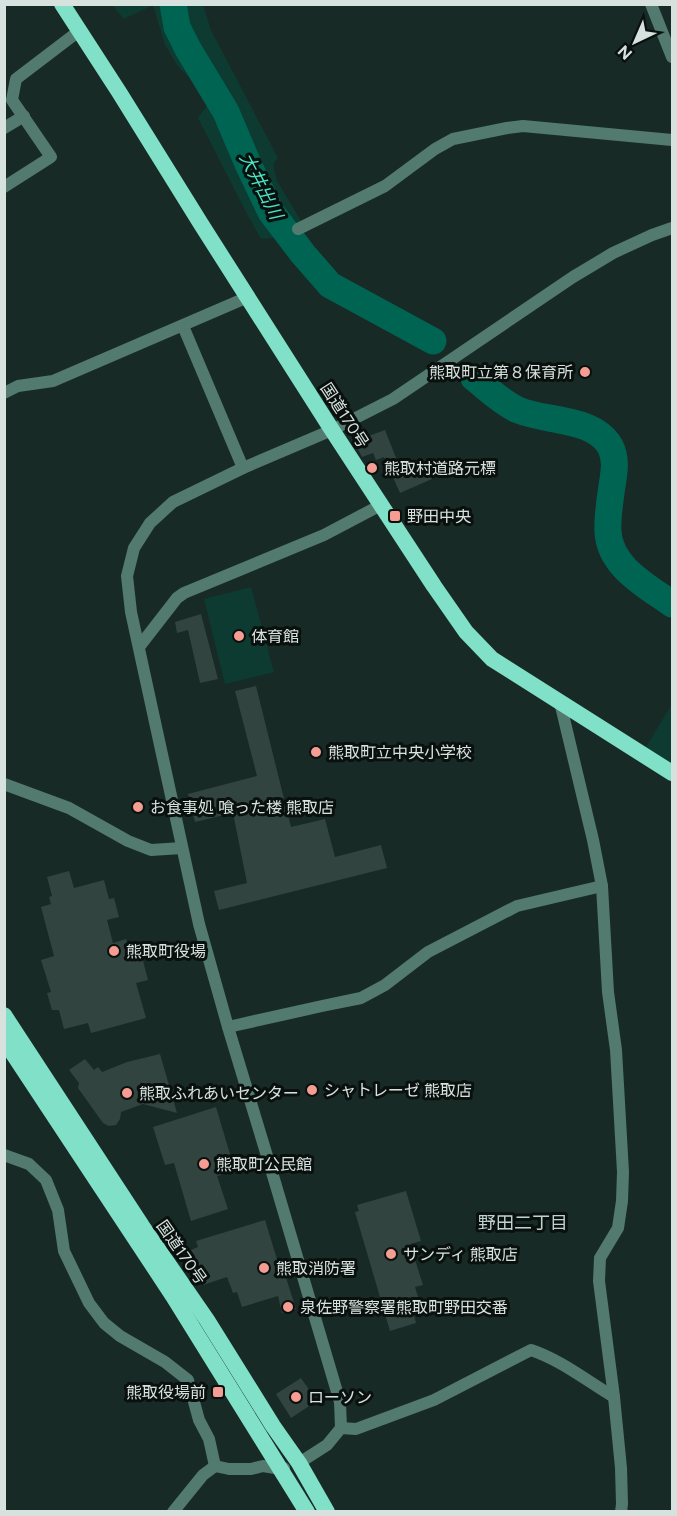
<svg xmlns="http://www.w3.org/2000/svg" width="677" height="1516" viewBox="0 0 677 1516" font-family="Figtree,'Noto Sans JP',sans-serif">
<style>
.green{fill:#0d3b31}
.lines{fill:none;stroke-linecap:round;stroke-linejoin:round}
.river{stroke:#006453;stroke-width:27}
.building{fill:#31443f}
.minor{stroke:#527a6f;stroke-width:12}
.tertiary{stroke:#527a6f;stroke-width:12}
.trunk{stroke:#80e0c8;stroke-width:16}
.poi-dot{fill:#f59c93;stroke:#09100e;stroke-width:2}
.labels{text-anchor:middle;stroke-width:6;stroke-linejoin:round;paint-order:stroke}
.poi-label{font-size:16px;fill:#d7e2df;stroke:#09100e;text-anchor:start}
.street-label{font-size:16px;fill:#d7e2df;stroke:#09100e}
.water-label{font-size:18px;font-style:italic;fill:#49e4c4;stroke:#09100e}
.neighbourhood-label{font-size:18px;fill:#bdd3cd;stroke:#09100e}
</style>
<rect width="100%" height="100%" fill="#182a25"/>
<g class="green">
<polygon points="112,5 203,5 211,30 278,158 273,164 277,181 300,219 298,229 278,237 261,239 245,210 198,118 211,100 177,65 165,45 153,5 124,19"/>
<polygon points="251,587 274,672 225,684 204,599"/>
<polygon points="672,704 672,764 646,747"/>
</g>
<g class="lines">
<g class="river">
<polyline points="173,4 177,27 188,49 226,112 248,164 271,212 303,254 330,285 433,341"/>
<path d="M474,378C488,389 502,403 518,410C546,422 593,417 610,446C617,459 614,473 612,486C610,501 607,517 608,532C610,567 647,586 672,604"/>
</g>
</g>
<g class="building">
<polygon points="385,430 400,468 423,458 432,479 400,493 384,457 376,460 373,453 362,457 356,445 367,440 366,437"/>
<polygon points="201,614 218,679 200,683 188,630 177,633 175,622"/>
<polygon points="256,686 291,827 325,819 335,857 381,845 387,868 219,910 214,891 247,883 233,813 195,822 188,794 257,776 235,691"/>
<polygon points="69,871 74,888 104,880 109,899 114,898 119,917 107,920 113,943 126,939 130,956 141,953 148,980 136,983 146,1018 91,1033 88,1023 64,1029 59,1010 52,1010 47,993 51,992 41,960 54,956 41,907 51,904 49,897 52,896 47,877"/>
<polygon points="160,1054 177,1113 143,1104 121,1112 120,1119 116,1125 109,1126 103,1123 78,1088 79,1083 69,1070 85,1059 94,1070 98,1067 102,1072 127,1062"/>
<polygon points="216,1107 235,1171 217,1176 228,1209 191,1221 174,1163 165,1165 153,1127"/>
<polygon points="406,1191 421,1241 410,1244 423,1285 415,1287 422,1310 413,1312 416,1323 390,1331 355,1212 359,1211 357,1205"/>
<polygon points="265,1220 277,1259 280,1259 296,1309 282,1313 278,1296 242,1307 237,1292 233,1293 227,1277 203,1285 191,1250 198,1247 196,1241"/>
<polygon points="301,1378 317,1401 291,1418 276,1394"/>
</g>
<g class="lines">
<g class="minor">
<polyline points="4,128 24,116"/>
<polyline points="4,187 51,157 12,100 16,79 79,31"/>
<polyline points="298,229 385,186 435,149 453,139 507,128 523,126 672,140"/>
<polyline points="183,326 243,468"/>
<polyline points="4,393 18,386 53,381 248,297"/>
<polyline points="139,647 177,598 184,593 324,535 381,505"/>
<polyline points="560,702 593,840 602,886 608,992 616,1050 623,1172 622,1201 618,1228 600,1258 599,1281 614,1397 621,1468 622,1504 621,1512"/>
<polyline points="4,784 69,808 128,841 151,850 182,848"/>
<polyline points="228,1027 322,1006 361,998 385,985 428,952 517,906 602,886"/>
<polyline points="4,1155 29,1164 46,1180 58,1210 64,1251 89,1303 104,1323 120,1336 165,1362 188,1380 199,1420 209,1439 215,1466"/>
<path d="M341,1428L356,1429L434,1400L531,1350C561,1360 587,1381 614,1397"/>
<polyline points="215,1466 229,1469 251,1469 263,1466 281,1469 284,1468"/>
<polyline points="173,1512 203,1475 215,1466"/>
</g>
<g class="tertiary">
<polyline points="651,4 672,57"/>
<polyline points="299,1463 327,1445 341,1428 340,1402 274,1179 228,1027 199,924 131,612 127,576 134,548 150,523 173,502 243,468 332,430 393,399 573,277 613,253 652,235 672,228"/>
</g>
<g class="trunk">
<polyline points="62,4 119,92 201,224 332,430 434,586 466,632 492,659 672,773"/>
<polyline points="4,1015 142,1226 207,1320 273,1426 299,1463 327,1512"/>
<polyline points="4,1040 173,1296 307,1512"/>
</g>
</g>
<g class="poi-dot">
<circle cx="585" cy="372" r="6"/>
<circle cx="372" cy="468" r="6"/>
<rect x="389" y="510" width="12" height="12" rx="3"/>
<circle cx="239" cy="636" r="6"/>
<circle cx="316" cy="752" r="6"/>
<circle cx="138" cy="807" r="6"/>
<circle cx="114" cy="951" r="6"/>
<circle cx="312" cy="1090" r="6"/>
<circle cx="127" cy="1093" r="6"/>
<circle cx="204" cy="1164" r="6"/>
<circle cx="391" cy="1254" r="6"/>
<circle cx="264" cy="1268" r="6"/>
<circle cx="288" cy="1307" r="6"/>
<rect x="212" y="1386" width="12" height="12" rx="3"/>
<circle cx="296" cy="1397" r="6"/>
</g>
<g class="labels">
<g class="poi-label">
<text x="573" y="378" text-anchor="end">熊取町立第８保育所</text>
<text x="384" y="474">熊取村道路元標</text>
<text x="407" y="522">野田中央</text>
<text x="251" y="642">体育館</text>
<text x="328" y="758">熊取町立中央小学校</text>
<text x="150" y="813">お食事処 喰った楼 熊取店</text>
<text x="126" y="957">熊取町役場</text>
<text x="324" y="1096">シャトレーゼ 熊取店</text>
<text x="139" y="1099">熊取ふれあいセンター</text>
<text x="216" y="1170">熊取町公民館</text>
<text x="403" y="1260">サンディ 熊取店</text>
<text x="276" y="1274">熊取消防署</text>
<text x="300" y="1313">泉佐野警察署熊取町野田交番</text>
<text x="206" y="1398" text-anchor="end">熊取役場前</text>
<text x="308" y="1403">ローソン</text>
</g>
<g class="street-label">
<text transform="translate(345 415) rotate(57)" y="6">国道170号</text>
<text transform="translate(182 1252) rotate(55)" y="6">国道170号</text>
</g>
<g class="water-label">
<text transform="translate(261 186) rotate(63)" y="6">大井出川</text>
</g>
<g class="neighbourhood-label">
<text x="523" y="1229">野田二丁目</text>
</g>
</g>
<rect width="677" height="1516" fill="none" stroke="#d7e2df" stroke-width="12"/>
<g transform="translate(635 42) rotate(224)" stroke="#09100e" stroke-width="4.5" paint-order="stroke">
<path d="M0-4.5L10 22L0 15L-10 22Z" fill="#d7e2df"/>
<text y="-9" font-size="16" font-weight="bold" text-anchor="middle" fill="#d7e2df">N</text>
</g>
</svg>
